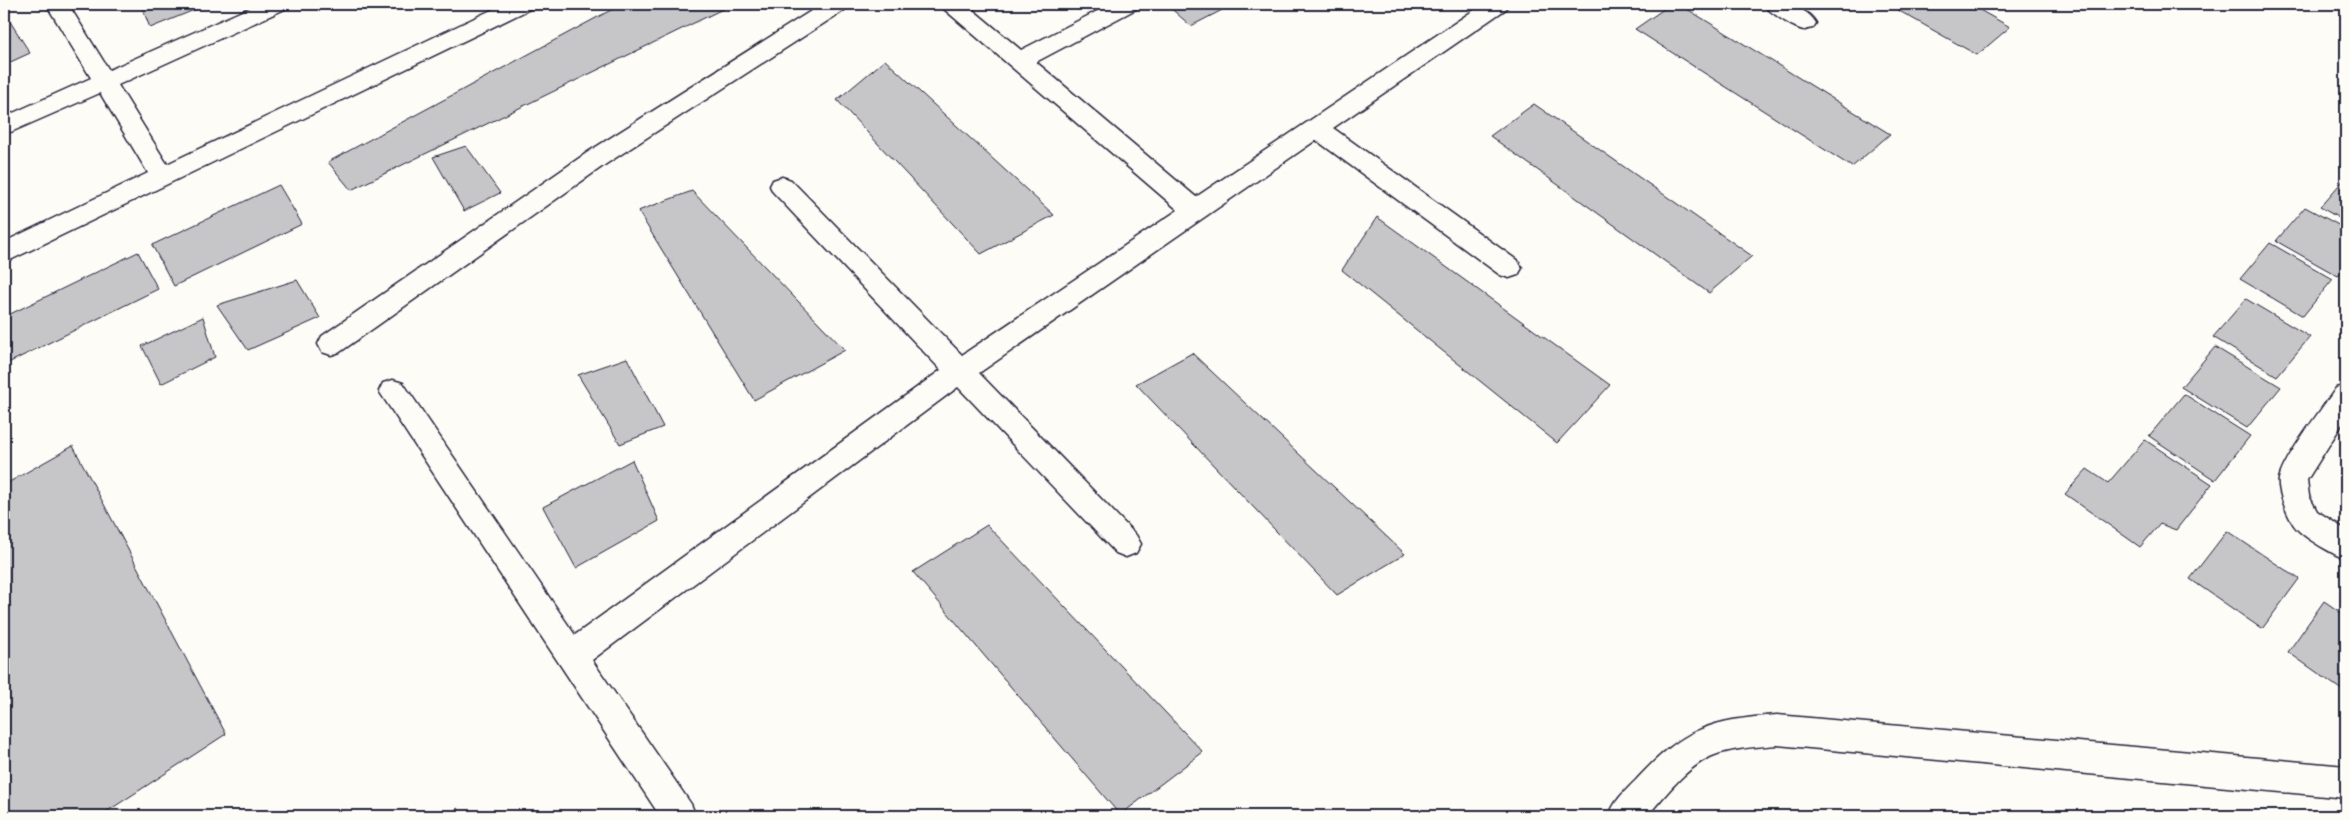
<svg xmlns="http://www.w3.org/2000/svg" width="2350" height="820" viewBox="0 0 2350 820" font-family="Itim,sans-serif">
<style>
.building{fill:#c6c6c8;stroke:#22223b}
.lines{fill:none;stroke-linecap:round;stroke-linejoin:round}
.minor-casing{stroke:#22223b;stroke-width:3}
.minor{fill:#fdfcf7;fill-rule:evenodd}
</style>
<rect width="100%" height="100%" fill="#fdfcf7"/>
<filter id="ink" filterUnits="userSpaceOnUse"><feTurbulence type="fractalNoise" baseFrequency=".02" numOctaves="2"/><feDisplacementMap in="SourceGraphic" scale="10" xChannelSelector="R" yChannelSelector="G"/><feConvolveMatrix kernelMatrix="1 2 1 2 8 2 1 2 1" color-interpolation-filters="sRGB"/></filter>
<g filter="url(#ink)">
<g class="building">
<polygon points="141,4 209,4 150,28"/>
<polygon points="622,4 733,4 351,190 328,162"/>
<polygon points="1169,4 1223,4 1228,7 1191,26 1167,5"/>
<polygon points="1671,4 1679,4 1890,134 1852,167 1635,29"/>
<polygon points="1887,4 1969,4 2010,27 1977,55"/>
<polygon points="4,12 30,53 4,65"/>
<polygon points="885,60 1054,215 981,254 837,100"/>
<polygon points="1534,104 1752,256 1709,293 1490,136"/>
<polygon points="466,146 500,193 464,211 433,157"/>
<polygon points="2346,177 2346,222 2320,207"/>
<polygon points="279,185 302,224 174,286 152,245"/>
<polygon points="692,191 845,350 754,400 638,211"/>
<polygon points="2305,207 2346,229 2346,266 2338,276 2276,241"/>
<polygon points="1377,217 1610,385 1557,443 1342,270"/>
<polygon points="2270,243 2333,279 2303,316 2240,279"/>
<polygon points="138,252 158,289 4,365 4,317"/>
<polygon points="297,280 320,318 248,350 217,305"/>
<polygon points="2246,299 2310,337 2277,376 2213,337"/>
<polygon points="203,317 215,357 161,384 142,346"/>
<polygon points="2215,347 2281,387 2247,428 2181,387"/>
<polygon points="1192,353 1405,554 1337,595 1136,384"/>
<polygon points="627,358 663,427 620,444 578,375"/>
<polygon points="2184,394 2250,436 2215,480 2149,436"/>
<polygon points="2145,440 2212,484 2176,530 2160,524 2140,547 2065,494 2087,469 2108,483"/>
<polygon points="73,446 226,734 100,816 4,816 4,485"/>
<polygon points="632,460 659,521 576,568 543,507"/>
<polygon points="987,525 1203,752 1120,815 913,572"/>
<polygon points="2227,531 2299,579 2262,629 2190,579"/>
<polygon points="2324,601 2346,616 2346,693 2288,652"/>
<polygon points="458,808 462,816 446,816"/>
</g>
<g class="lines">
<defs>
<g id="minor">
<polygon points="46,4 68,4 109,70 258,4 288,4 285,9 118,85 167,164 504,4 533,4 530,9 4,263 4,242 148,173 100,93 4,135 4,117 91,78"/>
<polygon points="822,4 849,4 846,9 606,164 340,352 331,355 322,352 318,344 322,336 588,152"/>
<polygon points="941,4 966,4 1021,50 1111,4 1139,4 1136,9 1036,62 1196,197 1483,4 1509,4 1506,9 1333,128 1518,261 1522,268 1518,275 1509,278 1500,275 1316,140 979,373 1136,535 1141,544 1136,553 1126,557 1116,553 958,387 592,660 691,804 696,816 660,816 379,391 383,383 393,380 403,383 575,635 941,370 773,192 770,186 773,180 782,177 791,180 962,355 1178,210 944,9"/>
<path d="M1763,4C1782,3 1805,5 1816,23L1813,28C1812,28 1805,30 1805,30C1796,30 1768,11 1763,4Z"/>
<path d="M2346,385V418L2307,480L2309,496L2317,511L2346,530V559C2334,555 2305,538 2297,529C2289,521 2277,491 2279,479C2284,457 2322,409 2336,388Z"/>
<path d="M1777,715L2346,766V798L1777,745C1756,747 1732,748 1712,756C1686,767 1665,796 1647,816H1609C1614,801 1625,791 1636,780C1683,729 1709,720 1777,715Z"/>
</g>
</defs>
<use href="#minor" class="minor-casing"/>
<use href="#minor" class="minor"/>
</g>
</g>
<rect width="2350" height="820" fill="none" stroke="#fdfcf7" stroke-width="20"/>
<rect x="10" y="10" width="2330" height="800" fill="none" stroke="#22223b" stroke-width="2" filter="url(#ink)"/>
</svg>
